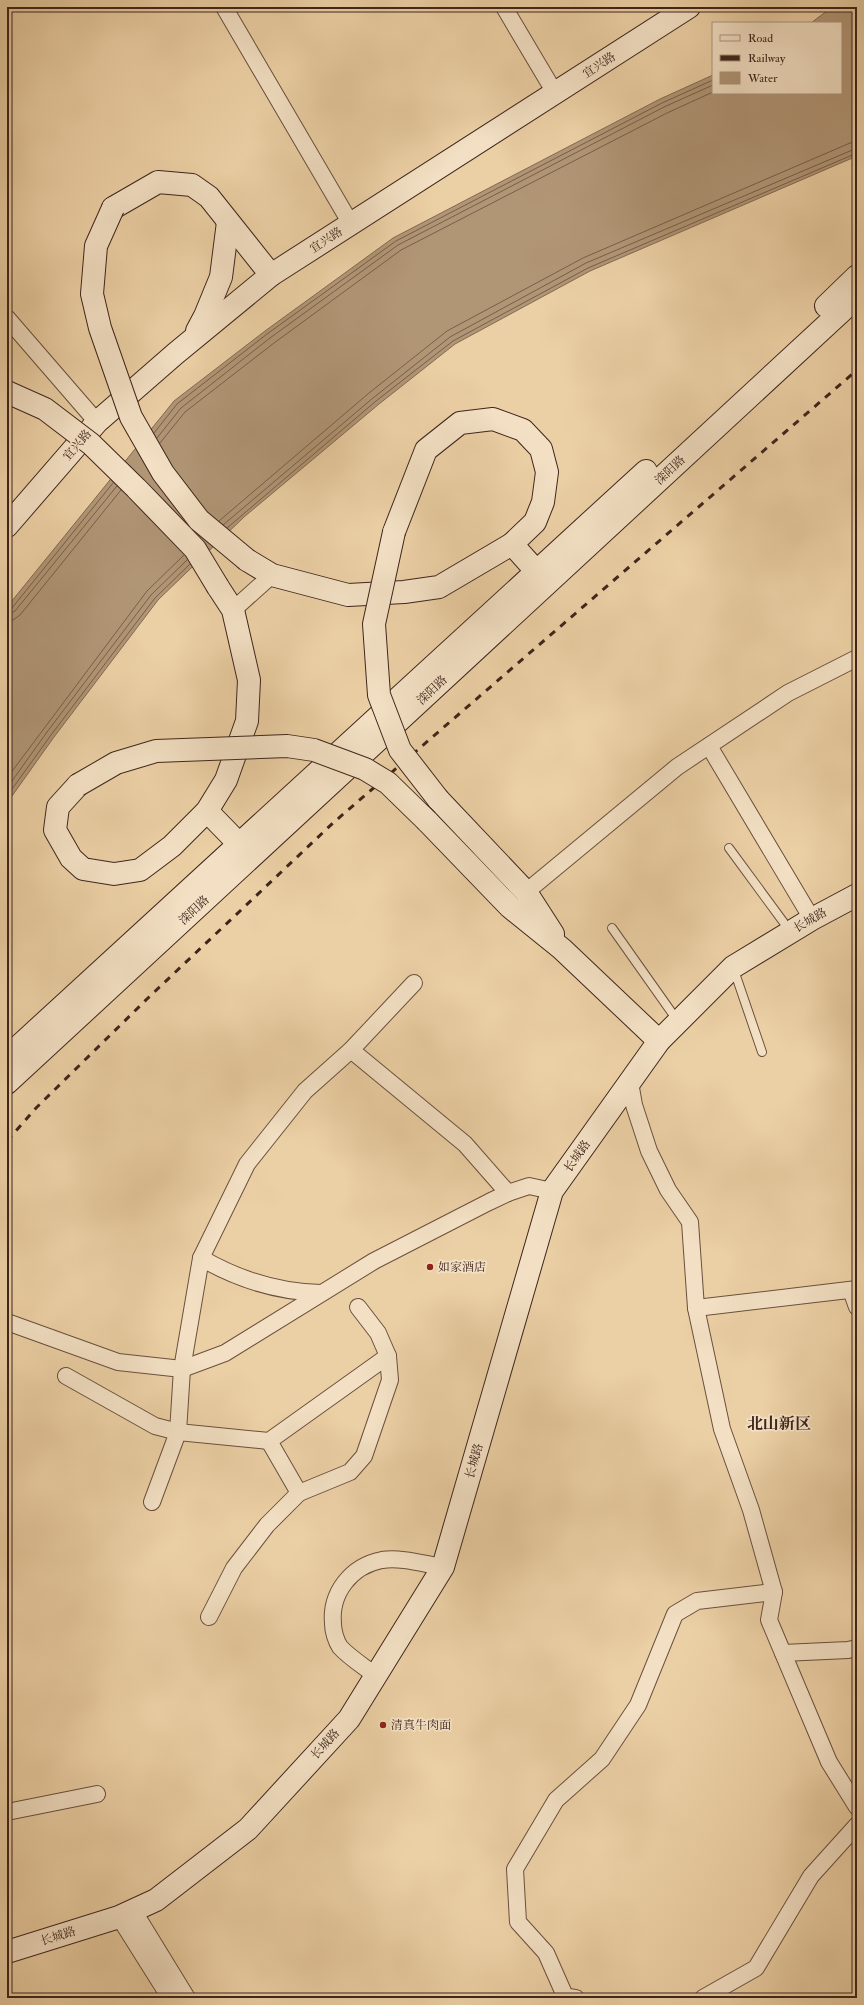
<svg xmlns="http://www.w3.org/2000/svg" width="864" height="2005" viewBox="0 0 864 2005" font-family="'IM FELL Double Pica','Noto Serif SC',serif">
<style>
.water{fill:#b19676;stroke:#836952}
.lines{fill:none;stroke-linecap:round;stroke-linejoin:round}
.shore{stroke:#785e49;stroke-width:1}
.lane-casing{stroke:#6a503e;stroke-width:10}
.street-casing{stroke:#6a503e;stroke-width:18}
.secondary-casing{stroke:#3e251c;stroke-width:24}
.lane{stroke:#f3e0c4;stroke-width:8}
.street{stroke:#f3e0c4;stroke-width:16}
.secondary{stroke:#f3e0c4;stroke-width:22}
.rail{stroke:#3e251c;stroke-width:3;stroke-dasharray:7 7;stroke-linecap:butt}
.secondary-bridge-casing{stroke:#3e251c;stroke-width:24;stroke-linecap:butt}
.secondary-bridge{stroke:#f3e0c4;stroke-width:22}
.poi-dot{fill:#8f2418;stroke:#f3e0c4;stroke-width:1.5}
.labels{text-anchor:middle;stroke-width:3.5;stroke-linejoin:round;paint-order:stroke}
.street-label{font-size:12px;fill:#3e251c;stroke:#f3e0c4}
.poi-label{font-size:12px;fill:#3e251c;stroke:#f3e0c4;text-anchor:start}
.district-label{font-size:16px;font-weight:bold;fill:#3e251c;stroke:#f3e0c4}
</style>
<rect width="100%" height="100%" fill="#ecd0a5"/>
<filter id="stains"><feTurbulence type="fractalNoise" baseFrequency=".005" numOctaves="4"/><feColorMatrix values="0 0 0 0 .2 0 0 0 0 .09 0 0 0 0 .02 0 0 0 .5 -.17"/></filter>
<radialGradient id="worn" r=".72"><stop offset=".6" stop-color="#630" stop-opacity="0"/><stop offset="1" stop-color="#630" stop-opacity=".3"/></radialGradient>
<polygon class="water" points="832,7 857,7 857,156 590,271 455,344 379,404 244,517 158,600 54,737 7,803 7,607 174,401 265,331 393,238 660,99 713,75 713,93 841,93 841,23 811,23"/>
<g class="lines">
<g class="shore">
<polyline points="154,433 177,404 267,334 396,241 662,103 713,80"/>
<polyline points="157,438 181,408 270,338 398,245 664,107 713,85"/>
<polyline points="160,443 185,412 274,343 401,250 667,113 713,92"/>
<polyline points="219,521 369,393 447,331 583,258 850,143 857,142"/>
<polyline points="223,525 373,398 450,337 586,263 857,148"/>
<polyline points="227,528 376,401 453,341 588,268 857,153"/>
<polyline points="7,610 12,608 113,483"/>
<polyline points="7,615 15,611 117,486"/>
<polyline points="7,621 13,620 20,615 121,490"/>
<polyline points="7,778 147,591 184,555"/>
<polyline points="7,788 47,732 151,595 187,560"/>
<polyline points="7,796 51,735 155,598 190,564"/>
</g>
<defs>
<g id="lane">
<polyline points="729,848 790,931"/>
<polyline points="612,928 677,1020"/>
<polyline points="734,970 762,1052"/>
</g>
<g id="street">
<polyline points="224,7 351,224"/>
<polyline points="504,7 555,93"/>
<polyline points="7,318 97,422"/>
<polyline points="233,610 272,575"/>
<polyline points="709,746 812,919"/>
<polyline points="526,892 677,767 788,693 857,658"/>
<polyline points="351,1050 465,1144 508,1193"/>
<polyline points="630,1082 634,1105 649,1151 668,1190 690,1222 696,1308 722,1429 751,1510 774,1592 769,1620 829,1762 857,1807"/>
<path d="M201,1258C239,1280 277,1292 321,1293"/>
<polyline points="851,1290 857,1307"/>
<polyline points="696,1308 857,1289"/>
<polyline points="7,1322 118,1362 182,1369 225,1353 374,1261 489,1202 508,1193 529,1186 552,1191"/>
<polyline points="66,1376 155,1426 178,1432 269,1441 388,1356"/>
<polyline points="299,1493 350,1472 364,1456 390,1380 388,1356 378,1333 358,1307"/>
<polyline points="152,1502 178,1432 182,1369 201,1258 247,1164 305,1091 351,1050 414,983"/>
<polyline points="209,1617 234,1568 267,1525 299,1493 269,1441"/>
<polyline points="783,1653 848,1650 857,1648"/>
<path d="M376,1676C365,1667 350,1658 340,1647C336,1641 333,1631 333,1624C330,1593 351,1566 382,1560C401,1557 424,1564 443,1567"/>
<polyline points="7,1812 97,1794"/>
<polyline points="133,1910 187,1998"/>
<polyline points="119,1917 170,1998"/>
<polyline points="576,1998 565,1996 546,1953 518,1922 515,1869 556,1800 602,1759 638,1705 675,1614 697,1601 774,1592"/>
<polyline points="703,1998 756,1968 811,1876 857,1825"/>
</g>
<g id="secondary">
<polyline points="113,208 158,182 192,185 209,197 271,275"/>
<polyline points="826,306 857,276"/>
<polyline points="197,331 205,316 221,277 228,222"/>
<polyline points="7,526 97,422 175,354 271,275 689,7"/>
<polyline points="512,544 537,572"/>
<polyline points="247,560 272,575 348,595 404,592 439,587 512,544 535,522 543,502 547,472 541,449 523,430 493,419 460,423 426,450 394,532"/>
<polyline points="78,785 58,807 55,830 71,858 83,869 114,874 140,870 172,846 207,811 226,780 247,721 249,680 233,610 218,587"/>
<polyline points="438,799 526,892 553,934"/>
<polyline points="207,811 240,845"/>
<polyline points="427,821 510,907 562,949 659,1041"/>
<polyline points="7,1057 646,471"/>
<polyline points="7,1083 857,297"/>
<polyline points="7,1952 119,1917 156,1900 248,1829 349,1719 443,1567 552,1191 659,1041 733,967 812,919 857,895"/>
</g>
</defs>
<use href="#lane" class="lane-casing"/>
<use href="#street" class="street-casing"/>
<use href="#secondary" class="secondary-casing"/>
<use href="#lane" class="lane"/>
<use href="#street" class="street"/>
<use href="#secondary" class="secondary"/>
<polyline class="rail" points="7,1141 36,1108 148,998 333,823 857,370"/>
<defs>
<g id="secondary-bridge">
<polyline points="113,208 96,246 92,294 100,328 131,417 163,473 199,520 247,560"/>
<polyline points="7,392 45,409 91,444 136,488 195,549 218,587"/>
<polyline points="394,532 374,624 379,695 400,750 438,799"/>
<polyline points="78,785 116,763 156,751 287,746 314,750 365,769 388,783 427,821"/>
</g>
</defs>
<use href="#secondary-bridge" class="secondary-bridge-casing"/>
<use href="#secondary-bridge" class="secondary-bridge"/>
</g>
<g class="poi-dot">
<circle cx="430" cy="1267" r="4"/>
<circle cx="383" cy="1725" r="4"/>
</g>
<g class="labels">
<g class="street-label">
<text transform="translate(599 65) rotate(-33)" y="4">宜兴路</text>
<text transform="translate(326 240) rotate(-33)" y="4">宜兴路</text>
<text transform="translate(77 445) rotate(-49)" y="4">宜兴路</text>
<text transform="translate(670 470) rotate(-43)" y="4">滦阳路</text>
<text transform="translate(432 690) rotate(-43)" y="4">滦阳路</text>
<text transform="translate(194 910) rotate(-43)" y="4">滦阳路</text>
<text transform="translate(810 920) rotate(-30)" y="4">长城路</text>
<text transform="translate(577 1156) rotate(-55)" y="4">长城路</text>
<text transform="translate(474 1461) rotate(-74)" y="4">长城路</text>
<text transform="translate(325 1744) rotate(-48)" y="4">长城路</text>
<text transform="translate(58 1936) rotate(-18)" y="4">长城路</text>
</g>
<g class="poi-label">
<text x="438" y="1271">如家酒店</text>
<text x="391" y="1729">清真牛肉面</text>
</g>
<g class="district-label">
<text x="779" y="1429">北山新区</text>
</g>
</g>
<rect width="864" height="2005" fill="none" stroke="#ecd0a5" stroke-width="24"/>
<rect x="8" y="8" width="848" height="1989" fill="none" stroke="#3e251c" stroke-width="2"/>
<rect x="12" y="12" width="840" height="1981" fill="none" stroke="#3e251c"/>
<rect x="712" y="22" width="130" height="72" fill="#f3e0c4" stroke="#ab9581"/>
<rect x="720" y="35" width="20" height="6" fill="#f3e0c4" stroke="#ab9581"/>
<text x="748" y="42" font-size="12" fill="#3e251c">Road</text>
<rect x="720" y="55" width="20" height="6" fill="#3e251c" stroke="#ab9581"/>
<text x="748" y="62" font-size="12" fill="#3e251c">Railway</text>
<rect x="720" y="72" width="20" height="12" fill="#b19676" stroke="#ab9581"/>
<text x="748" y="82" font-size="12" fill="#3e251c">Water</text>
<rect width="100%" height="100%" filter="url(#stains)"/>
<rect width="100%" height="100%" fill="url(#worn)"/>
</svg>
